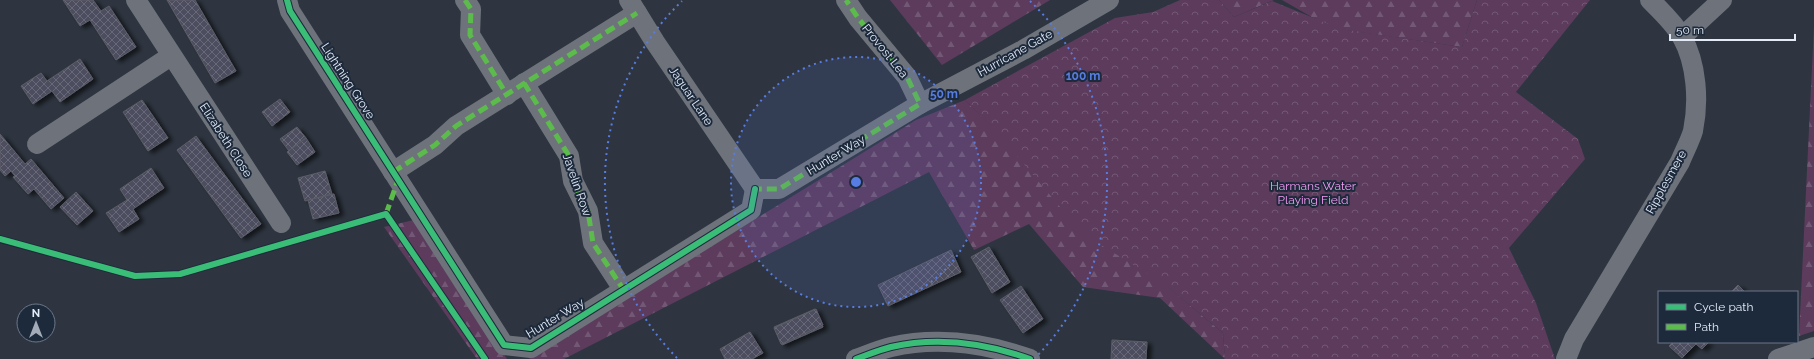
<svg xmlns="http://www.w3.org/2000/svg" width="1814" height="359" viewBox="0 0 1814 359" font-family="Raleway,sans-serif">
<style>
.forest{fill:url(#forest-firs)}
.park{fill:url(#park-crowns)}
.building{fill:url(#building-cross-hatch);stroke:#5b5d66;filter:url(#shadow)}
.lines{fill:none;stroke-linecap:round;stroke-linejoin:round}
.minor{stroke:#6e737b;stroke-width:20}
.quiet{stroke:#5cbc4b;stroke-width:5;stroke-dasharray:10 5;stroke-linecap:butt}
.cycleway-casing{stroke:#1d2a3c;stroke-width:8}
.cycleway{stroke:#3abd76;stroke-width:6}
.ring{fill:none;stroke:#587de2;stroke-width:2;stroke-dasharray:2 4}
.labels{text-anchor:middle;stroke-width:4;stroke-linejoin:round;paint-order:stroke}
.street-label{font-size:12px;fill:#e3ebf8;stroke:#1d2a3c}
.park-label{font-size:12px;fill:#f69df3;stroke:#1d2a3c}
.centre{fill:#587de2;stroke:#1d2a3c;stroke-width:2}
.ring-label{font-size:12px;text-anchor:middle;font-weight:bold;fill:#587de2;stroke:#1d2a3c;stroke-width:4;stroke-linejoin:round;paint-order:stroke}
</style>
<defs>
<pattern id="forest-firs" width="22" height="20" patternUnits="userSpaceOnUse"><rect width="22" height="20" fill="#5c3b5d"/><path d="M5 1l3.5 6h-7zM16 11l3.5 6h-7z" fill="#735875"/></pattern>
<pattern id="park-crowns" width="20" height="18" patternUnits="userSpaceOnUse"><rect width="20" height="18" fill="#5c3b5d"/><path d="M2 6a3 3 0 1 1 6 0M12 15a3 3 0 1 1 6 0" fill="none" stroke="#735875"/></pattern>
<pattern id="building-cross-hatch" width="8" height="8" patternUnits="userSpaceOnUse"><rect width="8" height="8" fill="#4e4d61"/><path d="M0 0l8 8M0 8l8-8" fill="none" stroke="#676778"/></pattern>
<filter id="shadow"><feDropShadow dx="4.5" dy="2.5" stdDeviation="2" flood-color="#0009"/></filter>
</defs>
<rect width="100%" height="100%" fill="#2e3540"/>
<g class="forest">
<polygon points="890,0 1050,0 942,65"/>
<polygon points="1219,0 1274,0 1234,17"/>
<polygon points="1282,0 1477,0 1462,47 1331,28"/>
<polygon points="1814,26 1814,331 1799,336"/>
<path d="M965,100C1046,182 1134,259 1223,333L1225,359L1160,298L1083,287L1029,224L974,250L929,172L564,359H529L916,120Z"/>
<polygon points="418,219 507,359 477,359 384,227"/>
</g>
<polygon class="park" points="1180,0 1219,0 1234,17 1272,1 1341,29 1462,47 1477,0 1590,0 1516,92 1578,139 1585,159 1509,248 1536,303 1555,359 1225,359 1223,333 1163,283 1083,234 1000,136 965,100 1115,18 1153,12"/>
<g class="building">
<polygon points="63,0 93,0 101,11 109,6 136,47 116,60 90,20 80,26"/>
<polygon points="167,0 195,0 236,71 215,83"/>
<polygon points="80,59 93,79 60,102 52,91 33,104 21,86 41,73 47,81"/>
<polygon points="280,99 290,112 272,126 262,112"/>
<polygon points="142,100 168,138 148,151 123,112"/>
<polygon points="297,127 306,138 289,151 280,139"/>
<polygon points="0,134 25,164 31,159 64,198 51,209 34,189 28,194 13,177 15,176 11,171 5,176 0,170"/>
<polygon points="196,136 261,224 241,238 177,150"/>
<polygon points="306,138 315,152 297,165 287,152"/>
<polygon points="151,168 164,188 133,209 139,219 119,232 106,213 127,200 120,189"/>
<polygon points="325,171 332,194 305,201 298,178"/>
<polygon points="76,192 93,211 77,225 60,207"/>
<polygon points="334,194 339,213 313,219 308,200"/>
<polygon points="989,247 1010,282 992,293 971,257"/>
<polygon points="951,250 961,272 888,306 878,285"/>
<polygon points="1738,285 1745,292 1731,292"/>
<polygon points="1021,286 1043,319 1023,333 1000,300"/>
<polygon points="815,309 823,327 782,345 774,327"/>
<polygon points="816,309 823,325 781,344 774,328"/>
<polygon points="750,332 763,353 752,359 725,359 720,349"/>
<polygon points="1112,340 1147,342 1146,359 1111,359"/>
<polygon points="1673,342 1709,342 1702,349 1696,344 1682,358 1669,346"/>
</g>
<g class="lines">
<g class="minor">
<polyline points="136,0 281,223"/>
<polyline points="287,0 290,11 504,345 531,348 751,210 755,189"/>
<polyline points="465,0 471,9 470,35 507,95"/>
<polyline points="629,0 655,42 755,189"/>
<polyline points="846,0 858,18 907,77 920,104"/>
<polyline points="1682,37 1722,0"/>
<polyline points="524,83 569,156 573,181 588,211 593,243 623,289"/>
<polyline points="37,144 171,56"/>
<polyline points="393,172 435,145 456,126 637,13"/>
<polyline points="755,189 779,189 920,104 1023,50 1109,0"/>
<path d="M856,359C867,355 879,350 891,347C939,336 985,343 1030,359"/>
<path d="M1566,359L1574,339L1680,162C1684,152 1690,141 1693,131C1699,102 1697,64 1682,37C1674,23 1661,11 1650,0"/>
<polyline points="1778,359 1814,347"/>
</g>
<g class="quiet">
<polyline points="465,0 471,9 470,35 507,95"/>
<polyline points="524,83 569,156 573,181 588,211 593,243 623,289"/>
<polyline points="393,172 435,145 456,126 637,13"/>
<polyline points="754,192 755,189 779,189 920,104 907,77 858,18 846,0"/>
<polyline points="386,214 398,180"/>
</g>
<defs>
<g id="cycleway">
<polyline points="287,0 290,11 504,345 531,348 751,210 755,189"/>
<polyline points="0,239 135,276 180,274 386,214 485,359"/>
<path d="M856,359C867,355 879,350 891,347C939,336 985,343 1030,359"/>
</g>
</defs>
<use href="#cycleway" class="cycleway-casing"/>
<use href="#cycleway" class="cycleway"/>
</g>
<circle cx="856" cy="182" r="125" fill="#587de2" fill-opacity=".12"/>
<g class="ring">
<circle cx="856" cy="182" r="125"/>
<path d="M677 358A251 251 0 0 1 682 1M1030 1A251 251 0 0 1 1035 358"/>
</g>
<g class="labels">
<g class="street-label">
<text transform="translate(885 51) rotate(51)" y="4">Provost Lea</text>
<text transform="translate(1015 53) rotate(-29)" y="4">Hurricane Gate</text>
<text transform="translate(348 81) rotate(57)" y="4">Lightning Grove</text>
<text transform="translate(691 96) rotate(56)" y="4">Jaguar Lane</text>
<text transform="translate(226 140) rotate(57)" y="4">Elizabeth Close</text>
<text transform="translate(836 155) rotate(-31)" y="4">Hunter Way</text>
<text transform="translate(1666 182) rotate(-61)" y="4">Ripplesmere</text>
<text transform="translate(577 185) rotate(71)" y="4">Javelin Row</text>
<text transform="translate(555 318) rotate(-31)" y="4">Hunter Way</text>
</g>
<g class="park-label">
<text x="1313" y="190">Harmans Water<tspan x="1313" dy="14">Playing Field</tspan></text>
</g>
</g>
<circle cx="856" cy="182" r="6" class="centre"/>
<g class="ring-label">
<text x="1083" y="80">100 m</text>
<text x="944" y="98">50 m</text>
</g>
<rect x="1658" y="291" width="140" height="52" fill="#1d2a3c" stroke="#6c7787"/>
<rect x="1666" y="304" width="20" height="6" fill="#3abd76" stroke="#6c7787"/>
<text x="1694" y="311" font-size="12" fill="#e3ebf8">Cycle path</text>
<rect x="1666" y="324" width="20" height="6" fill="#5cbc4b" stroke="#6c7787"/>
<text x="1694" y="331" font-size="12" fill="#e3ebf8">Path</text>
<g transform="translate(36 323)"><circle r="19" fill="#1d2a3c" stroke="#6c7787"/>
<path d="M0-3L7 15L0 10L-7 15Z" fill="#a4abb8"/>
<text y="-6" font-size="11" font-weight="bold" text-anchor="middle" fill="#e3ebf8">N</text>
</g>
<path d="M1670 34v6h125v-6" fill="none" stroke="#e3ebf8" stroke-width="2"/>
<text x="1676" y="34" font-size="12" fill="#e3ebf8" stroke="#1d2a3c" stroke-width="3" paint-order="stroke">50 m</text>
</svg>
